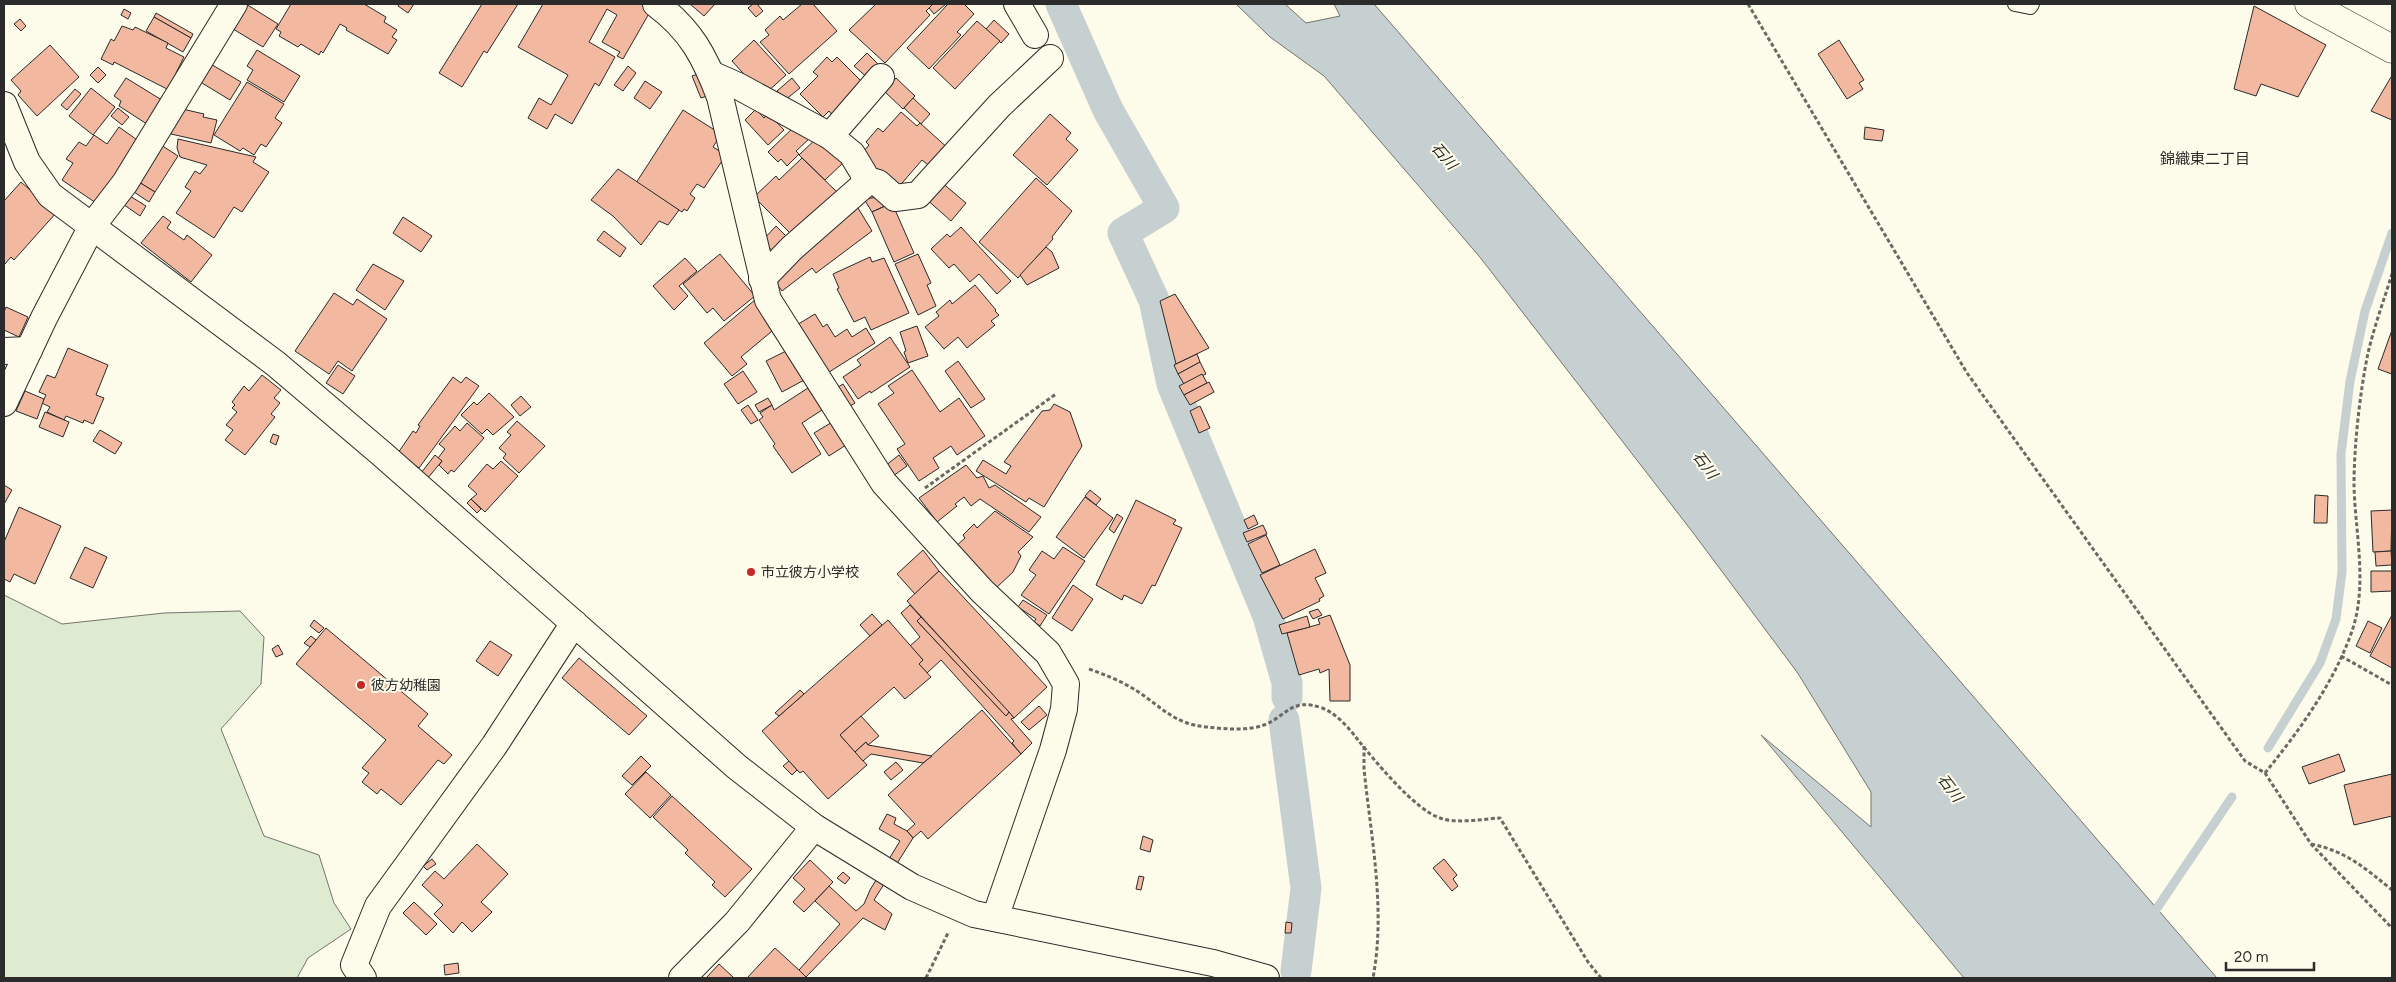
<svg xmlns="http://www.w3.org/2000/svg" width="2396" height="982" viewBox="0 0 2396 982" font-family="Figtree,'Noto Sans JP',sans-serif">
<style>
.green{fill:#deebd1;stroke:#74746e}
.water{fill:#c7d0d0;stroke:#74746e}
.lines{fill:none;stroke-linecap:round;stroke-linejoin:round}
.stream{stroke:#c7d0d0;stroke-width:9}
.canal{stroke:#c7d0d0;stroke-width:31}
.building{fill:#f2b8a0;stroke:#2b2b2b}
.service-casing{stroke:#2b2b2b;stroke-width:16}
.minor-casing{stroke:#2b2b2b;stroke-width:28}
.trunk-casing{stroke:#2b2b2b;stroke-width:29}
.path{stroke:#6a6964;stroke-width:3;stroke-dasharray:4 2.5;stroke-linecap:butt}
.service{stroke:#fdfbea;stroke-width:14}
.minor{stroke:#fdfbea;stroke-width:26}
.trunk{stroke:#fdfbea;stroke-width:28}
.poi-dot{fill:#c62828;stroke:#fdfbea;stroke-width:2}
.labels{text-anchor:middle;stroke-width:4;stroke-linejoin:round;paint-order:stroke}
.poi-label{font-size:14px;fill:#2b2b2b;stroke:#fdfbea;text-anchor:start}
.water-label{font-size:15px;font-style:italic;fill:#2b2b2b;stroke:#fdfbea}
.neighbourhood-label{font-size:15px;fill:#2b2b2b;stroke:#fdfbea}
</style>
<rect width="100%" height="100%" fill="#fdfbea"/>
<polygon class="green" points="4,595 62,624 164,613 240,611 264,637 261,684 221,729 264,836 319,855 334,903 351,929 308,958 297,978 4,978"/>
<polygon class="water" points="1236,4 1285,4 1306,23 1340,16 1334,4 1374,4 2217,978 1964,978 1761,735 1871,827 1871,792 1797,672 1691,530 1479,256 1324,76 1270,37"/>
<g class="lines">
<g class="stream">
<polyline points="2268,748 2320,663 2336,619 2342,572 2341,454 2350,381 2365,311 2392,233"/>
<polyline points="2151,917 2232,797"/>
</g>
<g class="canal">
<polyline points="1061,4 1108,110 1164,208 1123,233 1154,300 1172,384 1268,616 1287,683 1287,697"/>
<polyline points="1284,720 1306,888 1296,971"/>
</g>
</g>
<g class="building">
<polygon points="246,4 278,24 263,47 228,26"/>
<polygon points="291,4 364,4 386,17 384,22 397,30 392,37 397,40 388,54 346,30 347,28 340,24 323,53 321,51 319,55 301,44 298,47 279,36 281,32 276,29"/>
<polygon points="399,4 414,4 408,13 398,6"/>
<polygon points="482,4 518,4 487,53 484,51 462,87 439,73"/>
<polygon points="543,4 642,4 651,10 623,59 617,56 620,52 602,42 617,15 607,9 589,42 615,57 599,86 595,83 572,124 555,114 547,129 528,118 539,98 551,105 568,75 518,47"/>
<polygon points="690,4 715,4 704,16"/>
<polygon points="753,4 757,4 763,11 756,17 748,8"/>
<polygon points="802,4 813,4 837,31 789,74 760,42 769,35 765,30 780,16 783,20"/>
<polygon points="876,4 933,4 926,11 930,15 885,63 849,30"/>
<polygon points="933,4 946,4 934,14 929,8"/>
<polygon points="948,4 964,4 974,14 957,32 961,35 929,69 907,48"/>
<polygon points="2254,6 2326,45 2298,97 2261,84 2256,96 2234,89"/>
<polygon points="124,9 131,13 128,19 121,15"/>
<polygon points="156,13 193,34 191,38 154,17"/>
<polygon points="154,17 191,38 183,52 146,31"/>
<polygon points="20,19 26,26 21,31 14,24"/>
<polygon points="994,20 1009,34 1001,43 986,29"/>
<polygon points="977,21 1000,41 955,89 933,68"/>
<polygon points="122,26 133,30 135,27 168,43 166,48 184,57 176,73 182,77 176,89 169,86 167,89 114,62 113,65 101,59 111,39 114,41"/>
<polygon points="754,40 786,75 766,93 752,83 732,61"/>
<polygon points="1839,40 1864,80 1859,83 1863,89 1847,99 1818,54"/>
<polygon points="50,45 79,77 37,116 18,95 21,91 11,80"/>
<polygon points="257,50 300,76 284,102 247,80 253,70 247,66"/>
<polygon points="867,53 880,66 868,78 854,66"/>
<polygon points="827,57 832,62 837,57 864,84 833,116 829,111 823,117 800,94 818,76 813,72"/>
<polygon points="209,63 241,82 230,100 197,80"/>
<polygon points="628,66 636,73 623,91 614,85"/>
<polygon points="98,67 106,75 98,83 90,75"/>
<polygon points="701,73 710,95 701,98 692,76"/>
<polygon points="2391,77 2392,78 2392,120 2371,111"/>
<polygon points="126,78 165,102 150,126 119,106 121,101 114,96"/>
<polygon points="792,78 800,88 785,100 777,91"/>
<polygon points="896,78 915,96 903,109 884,91"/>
<polygon points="645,81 662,92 650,109 634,98"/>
<polygon points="247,82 284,104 275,118 282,123 266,147 261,144 254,155 243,148 240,151 214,135"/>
<polygon points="91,88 115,107 93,135 69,116"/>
<polygon points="75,89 81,94 67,110 61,105"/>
<polygon points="913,98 930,114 921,124 904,108"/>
<polygon points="118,108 129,117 122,125 111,116"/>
<polygon points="178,108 204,114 203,117 217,120 211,143 171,134"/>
<polygon points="756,109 764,118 768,113 784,130 768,145 745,120"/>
<polygon points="683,110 721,134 713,147 726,155 704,188 697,184 690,194 695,198 687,211 684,209 682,212 636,183"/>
<polygon points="901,112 917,126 920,123 950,150 933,169 922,160 896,190 859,157 869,145 866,142 878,128 883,132"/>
<polygon points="1050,114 1071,133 1066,139 1078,150 1047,185 1013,155"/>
<polygon points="797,124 810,138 796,151 799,154 787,166 781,159 778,162 768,152"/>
<polygon points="119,127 140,142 96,203 62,180 73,163 66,159 79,142 86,146 94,135 107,144"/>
<polygon points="1865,127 1884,130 1882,141 1864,139"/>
<polygon points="819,136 844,162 825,180 799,155"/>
<polygon points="178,139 256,157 253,162 269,172 242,212 234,207 214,238 176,213 191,191 185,187 195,171 200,174 207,165 180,157 177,148"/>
<polygon points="158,143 178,156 155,192 134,179"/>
<polygon points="802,158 840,195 792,235 754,197 776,176 779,180"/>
<polygon points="618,169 679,210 668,225 659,221 641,245 613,216 591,200"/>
<polygon points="1036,178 1072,211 1052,237 1053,239 1018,278 979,242"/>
<polygon points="134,179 155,192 149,202 128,188"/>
<polygon points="940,181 966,203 951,221 925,198"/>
<polygon points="21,182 56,213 14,260 11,257 4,265 4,201"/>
<polygon points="125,193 146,206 140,216 120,202"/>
<polygon points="886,196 889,204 872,212 864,199"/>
<polygon points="892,203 914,253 894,262 872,212"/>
<polygon points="858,208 872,231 816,273 812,268 782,291 773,279"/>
<polygon points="163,216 171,222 167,228 184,240 187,235 212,255 191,282 141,243"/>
<polygon points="403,217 432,236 421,252 393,233"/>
<polygon points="776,226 790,240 776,254 762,241"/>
<polygon points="961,227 1011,281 997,294 979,274 970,282 954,264 949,268 931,249 947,234 950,237"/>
<polygon points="604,231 626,248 620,257 597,240"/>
<polygon points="1046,247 1052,252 1059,268 1027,285 1020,275"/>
<polygon points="720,254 755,296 724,321 713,308 707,313 683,284"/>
<polygon points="918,254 931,283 927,285 936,306 918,315 895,264"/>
<polygon points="870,257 872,262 884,258 909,313 871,330 865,317 854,322 837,289 839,288 833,274"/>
<polygon points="685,258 697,271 679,286 688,296 674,310 653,286"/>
<polygon points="373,264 404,281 385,310 356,290"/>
<polygon points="975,285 996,310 995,311 999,315 991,321 995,325 967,348 958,337 944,349 925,327 939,316 936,312 950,300 952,304"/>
<polygon points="334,293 353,305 357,299 387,319 352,371 338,361 329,374 295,351"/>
<polygon points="1175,294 1209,348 1176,364 1160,301"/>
<polygon points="756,299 778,326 741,357 747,364 732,376 704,343"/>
<polygon points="6,307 28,317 19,337 4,330 4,312"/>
<polygon points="815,314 823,327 827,324 835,337 847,329 852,337 866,328 875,343 826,374 795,326"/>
<polygon points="917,326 928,356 908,363 904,352 906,351 900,332"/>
<polygon points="2392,330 2392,374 2378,369"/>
<polygon points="890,337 910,367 871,393 870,391 858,399 843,377 861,365 857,360"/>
<polygon points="68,348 108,365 96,395 104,398 93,424 84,420 83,423 66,416 64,420 47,412 50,407 42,403 46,395 39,392 47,375 55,378"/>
<polygon points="790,349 806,379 782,392 766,361"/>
<polygon points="1197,354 1200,362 1178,374 1174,365"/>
<polygon points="958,361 985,399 971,408 945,371"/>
<polygon points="1200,362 1206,374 1184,384 1178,374"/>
<polygon points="338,365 355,376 343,394 326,383"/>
<polygon points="912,370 940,412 959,398 985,436 957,455 951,446 933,458 939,468 919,481 897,449 905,444 878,404 894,393 888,386"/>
<polygon points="743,371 757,392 738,404 724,384"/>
<polygon points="1202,374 1207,383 1184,395 1179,386"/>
<polygon points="262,375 281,390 274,398 280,403 271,414 275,417 245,455 225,440 233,430 226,425 237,412 232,408 235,405 232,402 244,386 249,391"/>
<polygon points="453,377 461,383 466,377 479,386 419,468 398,453 413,431 416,433 420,426 418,425"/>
<polygon points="1209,382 1214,392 1190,405 1184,395"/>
<polygon points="843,384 855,403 847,408 835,389"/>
<polygon points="808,388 822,410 802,423 821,454 792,473 773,446 775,444 759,420 763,417 760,413 772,405 774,410"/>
<polygon points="25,391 44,399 37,419 16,411"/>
<polygon points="489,393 514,417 493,435 487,429 482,434 461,415 474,402 477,405"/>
<polygon points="521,396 531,407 520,416 511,405"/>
<polygon points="768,398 772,405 759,412 755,405"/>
<polygon points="1054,404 1070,412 1082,446 1044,507 1029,498 1026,502 976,471 983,460 1006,474 1011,466 1004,462 1042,411 1050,410"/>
<polygon points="748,405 758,420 751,424 741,410"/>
<polygon points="1200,406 1210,428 1199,433 1190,411"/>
<polygon points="45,412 69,422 63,437 39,427"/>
<polygon points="517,421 545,446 519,473 503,458 506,454 499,448 511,435 507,432"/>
<polygon points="834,421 849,443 829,456 814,433"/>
<polygon points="467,423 484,438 454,472 451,470 448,474 439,465 442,461 438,458 445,449 439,444 455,426 460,431"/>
<polygon points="100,430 122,443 115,454 93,441"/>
<polygon points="273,434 279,436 276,445 270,442"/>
<polygon points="435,455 442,461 427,479 421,473"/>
<polygon points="899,455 907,466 893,476 885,466"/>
<polygon points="501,461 518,476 485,512 471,499 477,494 468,486 487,464 493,469"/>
<polygon points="966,465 977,478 983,476 989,488 995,485 1041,517 1029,532 980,499 971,506 964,497 955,504 957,506 937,522 919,498"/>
<polygon points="4,485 12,490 4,504"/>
<polygon points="1090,490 1101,499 1096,505 1085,496"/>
<polygon points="2315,495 2328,496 2327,523 2314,523"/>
<polygon points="1085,497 1113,518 1084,558 1056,537"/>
<polygon points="471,499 481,509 477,513 467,503"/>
<polygon points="1136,500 1176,520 1173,524 1182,528 1155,586 1152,585 1142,604 1124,595 1122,600 1096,585"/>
<polygon points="19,507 61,526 35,584 14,574 10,582 4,579 4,542"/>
<polygon points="2392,510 2391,551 2373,552 2371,511"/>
<polygon points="995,511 1033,537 1018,552 1021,556 1013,572 995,589 955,547 965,538 963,535 974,524 977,528"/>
<polygon points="1117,514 1123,518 1114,533 1109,529"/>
<polygon points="1254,515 1258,524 1248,529 1244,520"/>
<polygon points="1263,525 1267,534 1247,542 1243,533"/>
<polygon points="1266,535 1280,565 1262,573 1248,544"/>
<polygon points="85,547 107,557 93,588 70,578"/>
<polygon points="1063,547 1085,561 1049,614 1021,595 1036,575 1029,570 1042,551 1054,559"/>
<polygon points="1315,549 1326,573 1315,578 1324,596 1319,599 1320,601 1283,619 1260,575"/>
<polygon points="923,550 939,571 915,594 897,574"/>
<polygon points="2391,551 2392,565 2376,566 2375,552"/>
<polygon points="939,571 1047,687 1014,718 907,601"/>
<polygon points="2371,571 2392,571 2392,591 2371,592"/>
<polygon points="1073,585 1093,599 1072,631 1052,618"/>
<polygon points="1023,600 1047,615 1040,626 1034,622 1036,619 1018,607"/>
<polygon points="910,605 921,617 917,621 1006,716 1009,712 1014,718 1011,719 1032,743 1021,754 1012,743 1014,741 941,660 927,673 919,664 923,660 910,646 920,637 901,613"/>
<polygon points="1318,609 1322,615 1313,619 1309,612"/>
<polygon points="872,614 882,625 870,636 860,625"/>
<polygon points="1330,615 1350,665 1350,701 1330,701 1329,669 1320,673 1319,669 1299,675 1287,633 1320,624 1318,619"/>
<polygon points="2392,615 2392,668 2370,656"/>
<polygon points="1307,616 1310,627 1282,634 1279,625"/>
<polygon points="921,617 1009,712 1006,716 917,621"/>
<polygon points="314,620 324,628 319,633 310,626"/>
<polygon points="888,620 923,660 919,664 931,677 905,699 894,687 840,735 867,765 828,799 803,771 800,773 797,770 762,731"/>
<polygon points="2368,621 2382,628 2370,653 2356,646"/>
<polygon points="326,628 428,714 418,726 452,755 444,764 438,760 401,805 381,789 377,794 362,782 369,773 362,768 386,740 296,664"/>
<polygon points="311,636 316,640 310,647 304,643"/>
<polygon points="490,641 512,655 498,676 476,661"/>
<polygon points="278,645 283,654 276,657 272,649"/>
<polygon points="579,658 647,716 629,735 562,678"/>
<polygon points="800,690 804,694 779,716 775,713"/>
<polygon points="1039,706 1047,715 1029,730 1021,722"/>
<polygon points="982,710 1021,754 928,839 921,831 913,838 907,831 915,824 888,795"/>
<polygon points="861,716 879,736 868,745 866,742 855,752 840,735"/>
<polygon points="866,742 868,745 932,756 923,763 871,754 863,761 855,752"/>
<polygon points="2339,754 2345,771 2309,784 2302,767"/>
<polygon points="641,756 651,766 632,785 622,776"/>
<polygon points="789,761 797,770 792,775 783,766"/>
<polygon points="896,762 903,770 891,780 884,772"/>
<polygon points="646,772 671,795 650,818 625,794"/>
<polygon points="2392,774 2392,816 2354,825 2344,785"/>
<polygon points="672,796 752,869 725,897 712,885 715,882 685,853 688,850 653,817"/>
<polygon points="887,814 896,818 894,824 907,831 913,838 874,900 892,914 885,930 863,918 806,977 799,970 840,924 815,901 829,886 856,911 864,904 870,890 900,841 879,829"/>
<polygon points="1143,836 1153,840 1150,852 1140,849"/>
<polygon points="477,844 508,874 481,902 492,912 472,932 462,922 453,933 434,914 443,905 422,885 435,871 444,879"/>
<polygon points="432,859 436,864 427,870 423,866"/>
<polygon points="1444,859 1457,875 1453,879 1458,886 1452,891 1433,868"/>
<polygon points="810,860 833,882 804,912 793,902 805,889 793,878"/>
<polygon points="843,872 850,878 845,884 837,878"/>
<polygon points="1139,876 1144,877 1141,890 1136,889"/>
<polygon points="414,902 437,924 426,935 403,913"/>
<polygon points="1286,922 1292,923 1291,933 1285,933"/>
<polygon points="775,948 799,970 807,978 747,978"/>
<polygon points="458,963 459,973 445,975 444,965"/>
<polygon points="719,964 734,978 706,978"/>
</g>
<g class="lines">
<defs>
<polyline id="service" points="2015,4 2030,7 2032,4"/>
<g id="minor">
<path d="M656,4C691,30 705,57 720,97L768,300L884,483L982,591L1048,653L1066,684L1064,709L1053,750L995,918"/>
<polyline points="1017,4 1035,35"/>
<polyline points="711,74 738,86 830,136 852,154 864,174 865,184 792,248 762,279"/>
<polyline points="4,105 27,162 50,195 276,364 382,454 737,767 814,827 912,887 974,914 1213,963 1266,978"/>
<polyline points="830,136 881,77"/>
<polyline points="864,179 878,183 895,198 918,195 999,106 1050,58"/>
<polyline points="4,351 29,350"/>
<polyline points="4,403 44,318 92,226 125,183 234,4"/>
<polyline points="363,978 354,965 378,906 494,746 574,623"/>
<polyline points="682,978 737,922 814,827"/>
</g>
<polyline id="trunk" points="2309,4 2392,49"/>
</defs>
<use href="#service" class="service-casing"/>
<use href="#minor" class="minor-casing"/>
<use href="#trunk" class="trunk-casing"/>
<g class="path">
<polyline points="1748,4 1967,373 2245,761 2265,773 2311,844 2392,928"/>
<polyline points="925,488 1056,394"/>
<polyline points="2341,656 2392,685"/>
<path d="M1089,669C1106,675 1123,682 1137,691C1163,708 1174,724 1207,727C1224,729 1248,731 1264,725C1287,716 1291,697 1322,708C1336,713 1349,728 1358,740C1376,762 1414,809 1440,818C1457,824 1482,819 1500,818L1588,962L1601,978"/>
<path d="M1364,746V769C1371,838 1386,909 1373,978"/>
<path d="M2265,773C2299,731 2334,683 2352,631C2368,585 2355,532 2354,485C2354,445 2360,392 2368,353C2374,327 2384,300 2392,274"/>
<path d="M2311,844C2346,851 2365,868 2392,890"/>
<polyline points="926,978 948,933"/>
</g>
<use href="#service" class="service"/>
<use href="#minor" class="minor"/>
<use href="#trunk" class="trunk"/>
</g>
<g class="poi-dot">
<circle cx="751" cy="572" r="5"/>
<circle cx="361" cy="685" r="5"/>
</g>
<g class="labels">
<g class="poi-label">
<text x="761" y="577">市立彼方小学校</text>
<text x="371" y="690">彼方幼稚園</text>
</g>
<g class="water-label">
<text transform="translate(1444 156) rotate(49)" y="5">石川</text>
<text transform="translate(1705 465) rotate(53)" y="5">石川</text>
<text transform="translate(1950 788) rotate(53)" y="5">石川</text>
</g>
<g class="neighbourhood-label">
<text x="2205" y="164">錦織東二丁目</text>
</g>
</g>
<rect width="2396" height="982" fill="none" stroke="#2b2b2b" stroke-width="10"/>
<path d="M2226 962v8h88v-8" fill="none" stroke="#2b2b2b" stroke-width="2.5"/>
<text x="2234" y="962" font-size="15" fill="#2b2b2b" stroke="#fdfbea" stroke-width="4" paint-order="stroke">20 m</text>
</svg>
